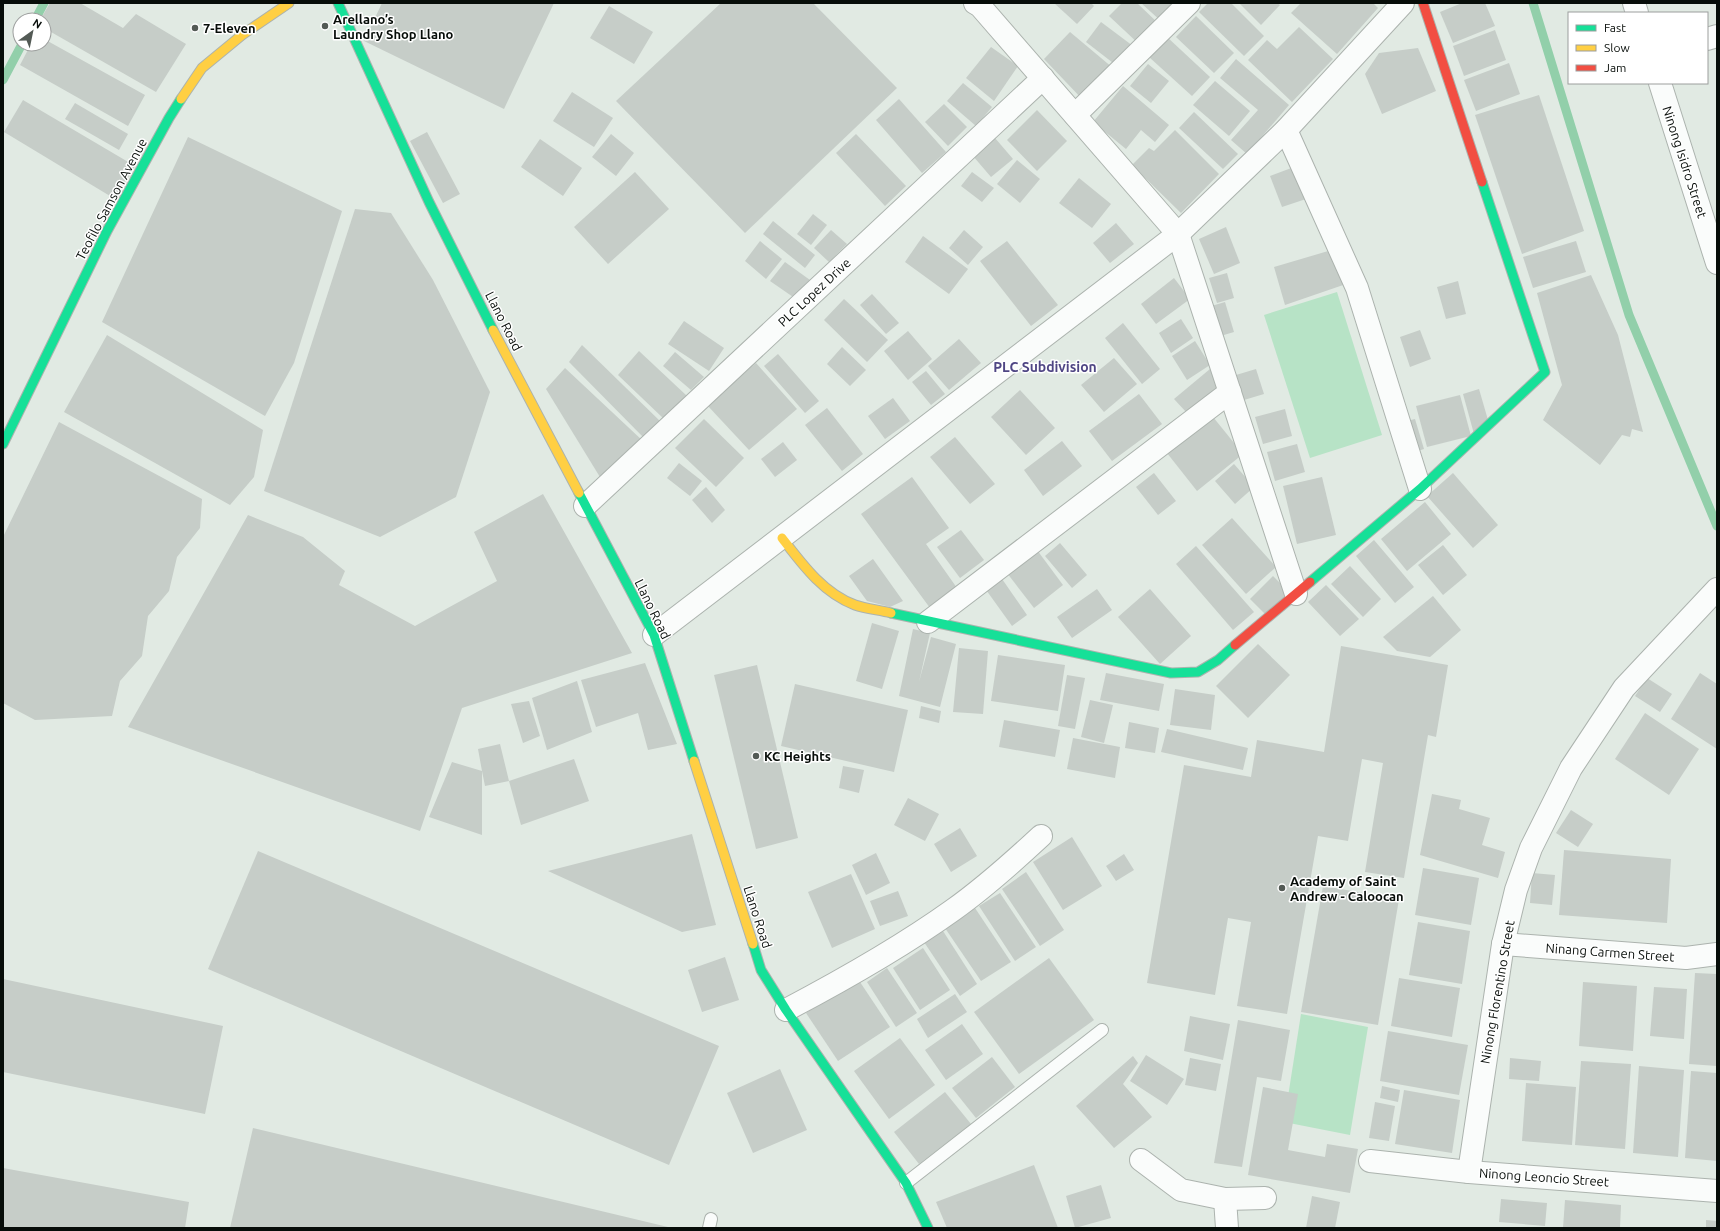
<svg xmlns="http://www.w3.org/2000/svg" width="1720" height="1231" viewBox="0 0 1720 1231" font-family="Ubuntu,sans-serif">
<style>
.green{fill:#b7e3c6}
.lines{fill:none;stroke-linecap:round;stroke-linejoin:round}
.stream{stroke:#92cfaa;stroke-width:9}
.building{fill:#c6cdc8}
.lane-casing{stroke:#acb3ae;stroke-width:14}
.street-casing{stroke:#acb3ae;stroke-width:24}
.fast-casing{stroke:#acb3ae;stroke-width:11}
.slow-casing{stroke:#acb3ae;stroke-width:11}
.jam-casing{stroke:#acb3ae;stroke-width:11}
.lane{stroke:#fafcfb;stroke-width:12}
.street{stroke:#fafcfb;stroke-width:22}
.fast{stroke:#16e098;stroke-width:9}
.slow{stroke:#ffcf43;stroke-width:9}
.jam{stroke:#f24e42;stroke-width:9}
.poi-dot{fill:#535a55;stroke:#fff;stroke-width:1.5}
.labels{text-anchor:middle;stroke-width:3;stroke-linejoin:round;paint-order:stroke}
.poi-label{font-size:13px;font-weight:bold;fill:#070d09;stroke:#fff;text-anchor:start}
.street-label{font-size:13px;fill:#070d09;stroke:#fff}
.neighbourhood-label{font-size:14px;font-weight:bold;fill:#4f4684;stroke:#fff}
</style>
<rect width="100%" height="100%" fill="#e1eae3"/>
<g class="green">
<polygon points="1337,292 1382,435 1310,458 1264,315"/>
<polygon points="1301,1014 1368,1027 1350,1135 1284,1122"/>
</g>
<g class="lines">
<g class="stream">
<polyline points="1533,3 1629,315 1717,526"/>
<polyline points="35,20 44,3"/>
<polyline points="3,80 22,44"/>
</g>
</g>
<g class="building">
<polygon points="50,3 80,3 123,28 136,14 186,44 156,92 44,28 44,20 40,20"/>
<polygon points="382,3 554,3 504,109 364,41"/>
<polygon points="721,3 813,3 897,88 745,233 616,101"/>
<polygon points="1054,3 1091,3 1094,6 1077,24"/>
<polygon points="1122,3 1137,3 1160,25 1140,45 1109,16"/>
<polygon points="1141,3 1178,3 1162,22"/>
<polygon points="1208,3 1231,3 1264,36 1244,56 1199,12"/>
<polygon points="1239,3 1277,3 1280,5 1261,25"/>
<polygon points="1301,3 1373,3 1378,8 1337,54 1291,13"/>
<polygon points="1462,3 1485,3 1495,26 1453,43 1440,12"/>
<polygon points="609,6 653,32 634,64 590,38"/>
<polygon points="1196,16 1234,53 1214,73 1176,37"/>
<polygon points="1101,22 1133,46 1117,66 1086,42"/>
<polygon points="1299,27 1333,59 1292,102 1248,60 1267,40 1277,49"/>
<polygon points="1495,30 1506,60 1464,76 1453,46"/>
<polygon points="1070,32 1113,68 1084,101 1044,59"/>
<polygon points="1167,37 1210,77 1192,96 1149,57"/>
<polygon points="44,39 145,95 128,126 20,65 31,44 44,44"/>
<polygon points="991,47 1018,66 994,101 966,78"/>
<polygon points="1418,48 1436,91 1382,114 1365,74 1379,53"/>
<polygon points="1236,59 1289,105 1247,154 1231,140 1258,110 1220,78"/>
<polygon points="1509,63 1520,94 1476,111 1464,80"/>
<polygon points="1148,64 1169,81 1151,103 1130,86"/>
<polygon points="1215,81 1250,111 1229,136 1193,105"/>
<polygon points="963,83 992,107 976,126 947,101"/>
<polygon points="1123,86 1169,125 1155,142 1141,130 1126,149 1093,122"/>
<polygon points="572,92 613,118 594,147 553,121"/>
<polygon points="1539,95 1584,231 1522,254 1475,115"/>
<polygon points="899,99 946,152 922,173 876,120"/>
<polygon points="23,100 135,166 115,199 4,132"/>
<polygon points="75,103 128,134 119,150 65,119"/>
<polygon points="944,104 967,127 948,146 925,122"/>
<polygon points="1037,110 1067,141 1037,171 1007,140"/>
<polygon points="1194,112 1238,154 1223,169 1179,128"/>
<polygon points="1175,130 1219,174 1181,213 1132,165 1149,148 1154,151"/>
<polygon points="427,132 460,194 443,203 410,141"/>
<polygon points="611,134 634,153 616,176 592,157"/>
<polygon points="856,134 906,186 885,206 836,153"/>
<polygon points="188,137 342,211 294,363 265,416 102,322"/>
<polygon points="995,138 1013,159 991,177 973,156"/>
<polygon points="540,139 582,168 563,196 521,167"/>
<polygon points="1017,160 1040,179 1020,203 997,184"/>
<polygon points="1294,167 1306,199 1282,207 1270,176"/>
<polygon points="635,172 669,209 608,264 574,227"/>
<polygon points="972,172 994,188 982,202 961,186"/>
<polygon points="1079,178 1111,204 1092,228 1059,203"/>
<polygon points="355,209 391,213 433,280 490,392 456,497 380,537 264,491"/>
<polygon points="813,214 827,225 811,245 797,234"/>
<polygon points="773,221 815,255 805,268 763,234"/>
<polygon points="1116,223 1134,244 1110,263 1093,243"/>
<polygon points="1226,227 1240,263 1214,274 1199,239"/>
<polygon points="831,230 847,244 829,262 814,248"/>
<polygon points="964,230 983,247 968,265 949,248"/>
<polygon points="923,236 968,269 949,294 905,262"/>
<polygon points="760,241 782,259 766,279 745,261"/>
<polygon points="1007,241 1058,305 1031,326 980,261"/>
<polygon points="1576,241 1586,272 1533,288 1523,257"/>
<polygon points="1335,249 1349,283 1285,305 1274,267"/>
<polygon points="785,262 810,280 796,299 770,281"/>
<polygon points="1227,273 1234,298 1217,303 1209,278"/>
<polygon points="1591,275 1618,335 1643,432 1632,429 1630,437 1622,435 1600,465 1543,420 1562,385 1537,293"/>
<polygon points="1174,278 1190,299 1156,324 1141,304"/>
<polygon points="1458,281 1466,314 1446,319 1437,287"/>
<polygon points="872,294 899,323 886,334 860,305"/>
<polygon points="844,299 888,340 867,362 824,320"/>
<polygon points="1225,302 1234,332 1217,337 1208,307"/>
<polygon points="1181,319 1193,338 1171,353 1159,333"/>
<polygon points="684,321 724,348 709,371 668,344"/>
<polygon points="1123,323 1160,369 1142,384 1105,338"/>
<polygon points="1420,330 1431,359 1410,367 1400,337"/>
<polygon points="908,331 932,359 908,380 884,351"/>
<polygon points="107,335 263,430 254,477 230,505 64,412"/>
<polygon points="959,339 981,363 949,390 928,366"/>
<polygon points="1195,341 1210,365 1187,380 1172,356"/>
<polygon points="582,345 663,424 646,440 569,362"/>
<polygon points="842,347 866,370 850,386 827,364"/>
<polygon points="639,351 687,396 664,419 618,375"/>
<polygon points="675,352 704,377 691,390 663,366"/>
<polygon points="778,354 819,401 805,413 764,366"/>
<polygon points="1114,358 1137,384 1104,412 1081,385"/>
<polygon points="756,363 797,409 749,450 707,405"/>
<polygon points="565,368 644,442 603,482 546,389"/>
<polygon points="1210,369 1222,383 1187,413 1174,399"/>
<polygon points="1256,369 1264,394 1244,400 1236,375"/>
<polygon points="926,371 945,394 931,405 912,382"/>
<polygon points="1479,389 1488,420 1474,434 1463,394"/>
<polygon points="1020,390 1055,428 1026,455 991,417"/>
<polygon points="1139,394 1162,424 1112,461 1089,431"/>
<polygon points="1460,395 1471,436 1427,447 1416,406"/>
<polygon points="893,398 910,421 885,439 868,416"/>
<polygon points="827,408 863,454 842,471 805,425"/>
<polygon points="1285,409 1292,436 1263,444 1255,417"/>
<polygon points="1213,417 1243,454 1197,491 1167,453"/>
<polygon points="704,419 744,458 716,487 675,448"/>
<polygon points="1415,419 1424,449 1411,453 1402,422"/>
<polygon points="59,422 202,499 200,528 177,557 169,591 148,616 142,656 120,681 112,716 35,720 3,703 3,537"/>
<polygon points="955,437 995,484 970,504 930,457"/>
<polygon points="1062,441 1082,466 1043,496 1024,470"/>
<polygon points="783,442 797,460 775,477 761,459"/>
<polygon points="1297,444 1305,472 1275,481 1267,452"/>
<polygon points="679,463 702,481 690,496 667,478"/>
<polygon points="1234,464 1254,487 1235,504 1215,481"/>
<polygon points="1154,473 1176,501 1158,515 1136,487"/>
<polygon points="1453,473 1498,525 1473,548 1427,496"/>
<polygon points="912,477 949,528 926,544 957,588 930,608 861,514"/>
<polygon points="1322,477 1336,535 1297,544 1283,486"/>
<polygon points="706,487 725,510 712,523 692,500"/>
<polygon points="543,494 632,653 462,708 420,831 128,727 248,515 303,537 345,571 339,585 415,626 497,581 474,532"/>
<polygon points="1425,502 1451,534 1407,571 1381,539"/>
<polygon points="1232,518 1276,567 1246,594 1202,545"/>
<polygon points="961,530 984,560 960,578 937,547"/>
<polygon points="1374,540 1414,587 1395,603 1356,556"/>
<polygon points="1060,543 1087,575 1072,588 1045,556"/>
<polygon points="1443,545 1467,575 1443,595 1418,565"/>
<polygon points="1196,546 1254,612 1233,630 1176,564"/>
<polygon points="1037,550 1063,585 1034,608 1007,573"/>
<polygon points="873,559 903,601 890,607 867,601 849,576"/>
<polygon points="1350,566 1381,599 1363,617 1331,584"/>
<polygon points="1000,576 1027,615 1012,626 984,587"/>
<polygon points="1273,576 1289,592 1266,615 1250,599"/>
<polygon points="1326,585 1359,619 1340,636 1308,602"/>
<polygon points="1097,589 1112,610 1072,638 1057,617"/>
<polygon points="1150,589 1191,636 1160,664 1118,617"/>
<polygon points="1433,596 1461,630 1430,657 1397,651 1383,637"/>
<polygon points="872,623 899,631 882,689 856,681"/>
<polygon points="913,629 930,633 919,682 931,637 956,644 940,707 899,696"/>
<polygon points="1258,644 1290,675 1248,718 1216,686"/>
<polygon points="1341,646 1448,665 1436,737 1428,735 1404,878 1365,872 1383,763 1362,759 1348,841 1318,836 1287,1014 1237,1006 1251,922 1228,918 1215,995 1147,983 1184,765 1251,777 1257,740 1324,752"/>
<polygon points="959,648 988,651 983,714 953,712"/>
<polygon points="998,655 1065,665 1058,711 991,701"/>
<polygon points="645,663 677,744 648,750 638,713 596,727 581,680"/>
<polygon points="757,665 798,838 756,849 714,675"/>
<polygon points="1106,673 1164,684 1159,711 1100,700"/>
<polygon points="1700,673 1717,684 1717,749 1671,719"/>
<polygon points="1067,675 1085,678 1075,729 1058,726"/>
<polygon points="1647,678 1672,694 1660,712 1635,696"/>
<polygon points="577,681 592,732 547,750 532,698"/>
<polygon points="795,684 908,710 894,772 781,746"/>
<polygon points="1175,689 1215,695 1211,730 1170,725"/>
<polygon points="1090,700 1113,705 1104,743 1081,737"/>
<polygon points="529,701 540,736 523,743 511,704"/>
<polygon points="921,706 941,711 939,723 919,718"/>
<polygon points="1645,713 1699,749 1669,795 1615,759"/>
<polygon points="1004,720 1060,730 1055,757 999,747"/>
<polygon points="1129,722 1159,728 1155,753 1125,748"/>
<polygon points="1167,729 1248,748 1243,770 1161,752"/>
<polygon points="1073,738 1120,747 1115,778 1067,769"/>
<polygon points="500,744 509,781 485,786 482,771 482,835 429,817 452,762 482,771 478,749"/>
<polygon points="574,759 589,801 521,825 509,781"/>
<polygon points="843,766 864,770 859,793 839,788"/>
<polygon points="1432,794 1461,800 1459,809 1490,818 1482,845 1505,852 1498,878 1420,855"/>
<polygon points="908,798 939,814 925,841 894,825"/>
<polygon points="1571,810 1593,824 1578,847 1556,833"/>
<polygon points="960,828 977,856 951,872 934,844"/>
<polygon points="692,834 716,925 682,932 548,871"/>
<polygon points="1072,837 1102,886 1063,910 1033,862"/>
<polygon points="1564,850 1671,859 1667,923 1559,915"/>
<polygon points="258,851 719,1046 669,1165 208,969"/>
<polygon points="876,853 890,883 866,895 852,865"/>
<polygon points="1124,854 1134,870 1116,881 1106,866"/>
<polygon points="1423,868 1479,878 1471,925 1415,915"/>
<polygon points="1026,872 1064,930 1040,946 1002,889"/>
<polygon points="1532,873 1555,875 1552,905 1530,903"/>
<polygon points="851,874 875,929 832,948 808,892"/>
<polygon points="1323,886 1399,899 1378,1025 1301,1012"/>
<polygon points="898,891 908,916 880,926 870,901"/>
<polygon points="1000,893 1036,947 1015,961 979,906"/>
<polygon points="975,908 1011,962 981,981 945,928"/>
<polygon points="1418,922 1470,931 1462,984 1409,975"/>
<polygon points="943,931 977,984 960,996 924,942"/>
<polygon points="923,948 950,990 920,1010 893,968"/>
<polygon points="725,957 739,1000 702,1012 688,970"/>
<polygon points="1049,958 1094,1020 1019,1074 974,1012"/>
<polygon points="887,968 917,1013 896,1027 867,982"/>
<polygon points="1695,973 1717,974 1717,1066 1689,1064"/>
<polygon points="1399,978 1460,988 1452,1037 1391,1026"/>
<polygon points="3,979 223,1026 205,1114 3,1072"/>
<polygon points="858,979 890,1027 838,1061 806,1013"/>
<polygon points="1583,982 1637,986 1633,1051 1579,1046"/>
<polygon points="1654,987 1687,989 1684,1039 1650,1036"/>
<polygon points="955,994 967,1012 928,1038 917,1019"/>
<polygon points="1190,1016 1230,1024 1223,1060 1184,1051"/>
<polygon points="1238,1020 1290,1030 1281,1081 1257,1077 1242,1167 1214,1163"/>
<polygon points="962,1024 983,1054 946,1080 925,1050"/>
<polygon points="1388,1031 1468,1045 1459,1095 1380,1081"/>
<polygon points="900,1038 935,1085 889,1119 854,1071"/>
<polygon points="1146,1055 1184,1079 1167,1105 1130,1081"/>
<polygon points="1133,1056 1138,1063 1123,1084 1152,1117 1114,1148 1076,1106"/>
<polygon points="992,1057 1015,1087 976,1118 952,1088"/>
<polygon points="1190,1058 1221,1064 1216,1091 1185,1085"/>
<polygon points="1510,1058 1541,1061 1539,1081 1509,1079"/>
<polygon points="1581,1061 1631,1064 1625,1149 1575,1145"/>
<polygon points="1639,1066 1684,1070 1678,1157 1633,1153"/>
<polygon points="780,1069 807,1130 753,1153 727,1093"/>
<polygon points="1691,1071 1717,1073 1717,1161 1685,1158"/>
<polygon points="1526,1083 1576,1087 1572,1145 1522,1141"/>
<polygon points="1382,1086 1400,1090 1398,1102 1380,1098"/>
<polygon points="1263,1087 1298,1094 1288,1150 1325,1157 1327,1144 1358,1149 1350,1193 1248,1175"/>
<polygon points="1404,1090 1460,1100 1452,1153 1395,1144"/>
<polygon points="945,1092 971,1124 919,1164 894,1132"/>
<polygon points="1375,1102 1395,1106 1389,1141 1369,1138"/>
<polygon points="253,1128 668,1227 668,1228 230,1228"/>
<polygon points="1034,1165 1058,1228 947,1228 936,1202"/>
<polygon points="3,1168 189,1202 185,1228 3,1228"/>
<polygon points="1101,1185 1111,1218 1075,1228 1066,1196"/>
<polygon points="1312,1196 1340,1202 1335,1228 1306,1228"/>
<polygon points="1501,1199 1547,1203 1545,1226 1499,1222"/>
<polygon points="1565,1200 1621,1205 1620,1228 1563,1228"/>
<polygon points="1706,1220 1717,1221 1717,1228 1706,1228"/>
</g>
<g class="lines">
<defs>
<g id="lane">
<polyline points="906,1183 1102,1030"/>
<polyline points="709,1228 711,1219"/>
</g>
<g id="street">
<polyline points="975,3 980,6 1178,234 1296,594"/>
<polyline points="1634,3 1637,13"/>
<polyline points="1707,39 1717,36"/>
<polyline points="1660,83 1717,263"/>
<polyline points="1075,115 1189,3"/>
<polyline points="1286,130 1357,288 1420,489"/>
<polyline points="585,506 1043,78"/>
<polyline points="928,622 1230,392"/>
<polyline points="654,635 1178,234 1286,130 1403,3"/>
<polyline points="1503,944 1686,958 1717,954"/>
<path d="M786,1010C843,980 900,948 953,910C984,888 1013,862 1041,836"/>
<polyline points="1141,1160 1181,1190 1225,1199"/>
<polyline points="1370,1161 1469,1172 1717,1191"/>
<polyline points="1469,1172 1503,944 1516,890 1531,848 1571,768 1624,688 1717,589"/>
<polyline points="1227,1228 1225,1199 1265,1198"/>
</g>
<g id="fast">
<polyline points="338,3 429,202 493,330"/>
<polyline points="3,444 107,231 169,118 181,99"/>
<polyline points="579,493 654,635 694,761"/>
<polyline points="1310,582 1420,489 1545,372 1482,182"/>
<polyline points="891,613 1171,673 1198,672 1218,660 1235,645"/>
<polyline points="753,944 761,970 786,1010 906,1183 928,1228"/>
</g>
<g id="slow">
<polyline points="181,99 202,68 242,35 289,3"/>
<polyline points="493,330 579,493"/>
<path d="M782,538C802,564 823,593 855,605C866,609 880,610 891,613"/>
<polyline points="694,761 753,944"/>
</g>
<g id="jam">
<polyline points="1423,3 1482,182"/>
<polyline points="1235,645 1310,582"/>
</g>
</defs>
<use href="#lane" class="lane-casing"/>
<use href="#street" class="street-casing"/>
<use href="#fast" class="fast-casing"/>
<use href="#slow" class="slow-casing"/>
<use href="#jam" class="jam-casing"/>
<use href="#lane" class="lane"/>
<use href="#street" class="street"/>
<use href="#fast" class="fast"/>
<use href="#slow" class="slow"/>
<use href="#jam" class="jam"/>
</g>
<g class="poi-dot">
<circle cx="325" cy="26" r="4"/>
<circle cx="195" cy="28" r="4"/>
<circle cx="756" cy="756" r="4"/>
<circle cx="1282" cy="888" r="4"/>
</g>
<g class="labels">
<g class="poi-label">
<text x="333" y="24">Arellano’s<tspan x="333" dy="15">Laundry Shop Llano</tspan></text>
<text x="203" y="33">7-Eleven</text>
<text x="764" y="761">KC Heights</text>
<text x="1290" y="886">Academy of Saint<tspan x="1290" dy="15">Andrew - Caloocan</tspan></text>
</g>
<g class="street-label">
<text transform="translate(1685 162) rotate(72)" y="5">Ninong Isidro Street</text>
<text transform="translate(111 199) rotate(-62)" y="5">Teofilo Samson Avenue</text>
<text transform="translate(814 292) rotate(-43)" y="5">PLC Lopez Drive</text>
<text transform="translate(504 321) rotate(63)" y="5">Llano Road</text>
<text transform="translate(653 609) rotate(64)" y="5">Llano Road</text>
<text transform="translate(758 917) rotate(72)" y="5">Llano Road</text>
<text transform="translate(1610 952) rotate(4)" y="5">Ninang Carmen Street</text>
<text transform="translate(1497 992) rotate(-80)" y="5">Ninong Florentino Street</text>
<text transform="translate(1544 1177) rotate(4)" y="5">Ninong Leoncio Street</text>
</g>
<g class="neighbourhood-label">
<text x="1045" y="372">PLC Subdivision</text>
</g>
</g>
<rect width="1720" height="1231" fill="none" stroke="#070d09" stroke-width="8"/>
<rect x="1568" y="12" width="140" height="72" fill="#ffffff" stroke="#9c9e9d"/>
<rect x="1576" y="25" width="20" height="6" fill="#16e098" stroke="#9c9e9d"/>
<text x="1604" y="32" font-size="12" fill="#070d09">Fast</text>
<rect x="1576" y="45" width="20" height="6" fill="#ffcf43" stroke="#9c9e9d"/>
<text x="1604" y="52" font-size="12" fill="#070d09">Slow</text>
<rect x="1576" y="65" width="20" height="6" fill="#f24e42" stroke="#9c9e9d"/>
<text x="1604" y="72" font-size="12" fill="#070d09">Jam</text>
<g transform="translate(32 32) rotate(33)"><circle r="19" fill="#ffffff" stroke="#9c9e9d"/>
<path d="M0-3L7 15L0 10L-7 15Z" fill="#535a55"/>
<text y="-6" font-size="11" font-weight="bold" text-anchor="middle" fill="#070d09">N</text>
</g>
</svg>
